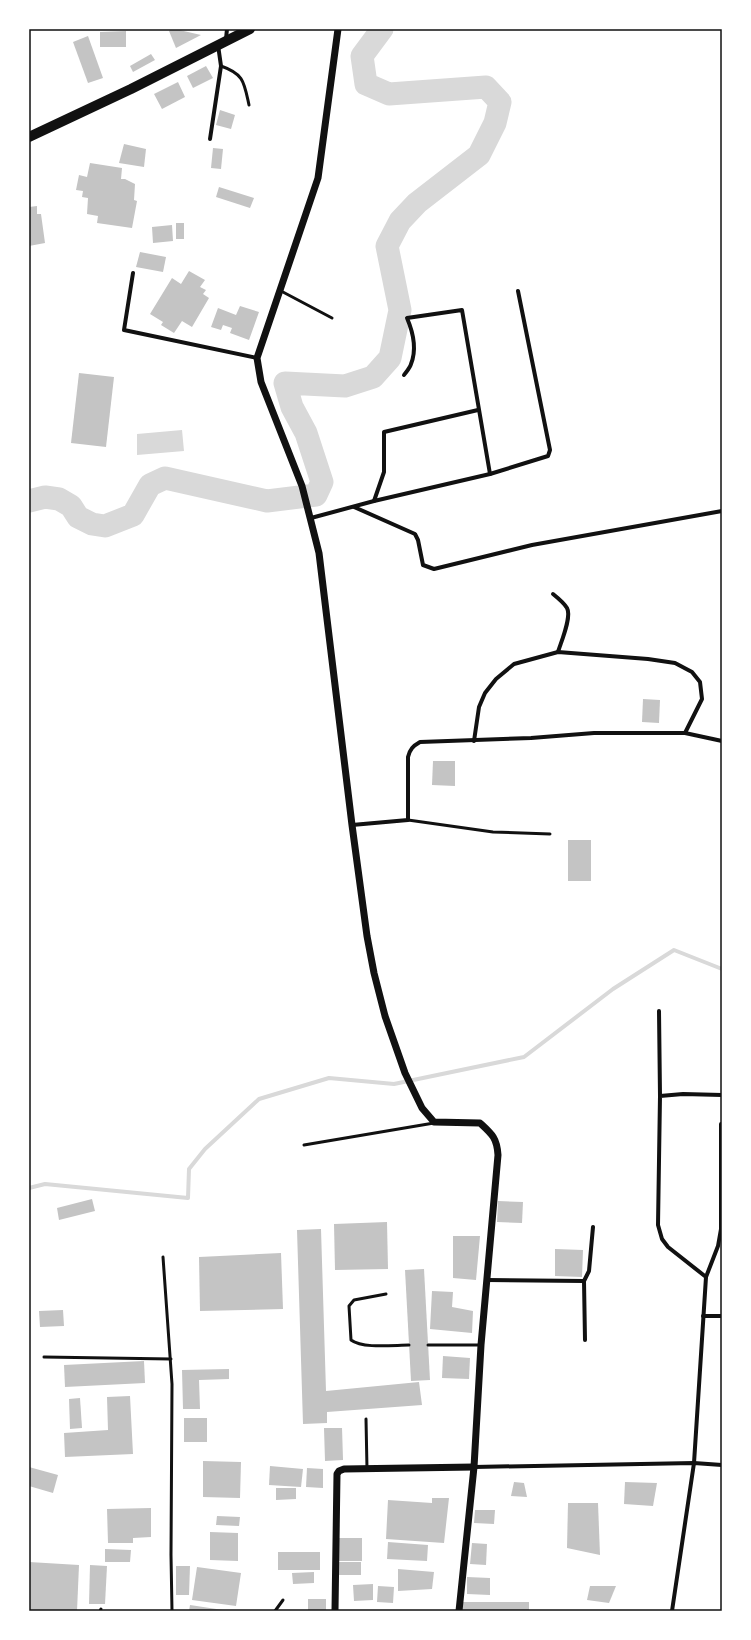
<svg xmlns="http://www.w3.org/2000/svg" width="751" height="1640" viewBox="0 0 751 1640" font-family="Ubuntu,sans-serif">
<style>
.water{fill:#d9d9d9}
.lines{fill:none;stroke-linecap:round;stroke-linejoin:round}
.stream{stroke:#d9d9d9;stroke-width:4}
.river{stroke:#d9d9d9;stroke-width:23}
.building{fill:#c4c4c4}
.service{stroke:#111;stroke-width:3}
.minor{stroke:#111;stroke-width:4}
.tertiary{stroke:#111;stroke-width:7}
.primary{stroke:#111;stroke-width:10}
.neatline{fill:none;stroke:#111;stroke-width:1.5}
</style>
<rect width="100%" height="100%" fill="#fff"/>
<polygon class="water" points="182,430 184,451 137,455 137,434"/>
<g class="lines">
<polyline class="stream" points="29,1188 45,1184 188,1198 189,1169 205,1149 259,1099 329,1078 394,1084 524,1057 613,989 674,950 722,969"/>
<polyline class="river" points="29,501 45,497 59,499 71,506 78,517 92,524 105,526 133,515 150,485 165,478 267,501 316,495 322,482 306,433 292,407 285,383 345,386 373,377 390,358 400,310 387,246 400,221 417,203 479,155 495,123 500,102 486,87 389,94 366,84 362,56 382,29"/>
</g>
<g class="building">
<polygon points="171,29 175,29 201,35 176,48 169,31"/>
<polygon points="126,31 126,47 100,47 100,32"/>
<polygon points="88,36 103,78 88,83 73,42"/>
<polygon points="151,54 155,60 133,72 130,66"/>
<polygon points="206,66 213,78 193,88 187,76"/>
<polygon points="178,82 185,97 162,109 154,94"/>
<polygon points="220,110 235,115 231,129 216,125"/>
<polygon points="124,144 146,149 144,167 119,163"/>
<polygon points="213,148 223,149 221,169 211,168"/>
<polygon points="90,163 122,168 121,179 125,179 135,184 134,200 137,201 132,228 97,223 98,216 87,214 88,198 82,197 83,191 76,190 79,175 87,177"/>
<polygon points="219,187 254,198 250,208 216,197"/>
<polygon points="37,206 37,214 41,214 45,243 29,246 29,207"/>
<rect x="176" y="223" width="8" height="16"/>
<polygon points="172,225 173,241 153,243 152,227"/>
<polygon points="140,252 166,257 163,272 136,267"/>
<polygon points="189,271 205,280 200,287 206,290 203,294 209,298 192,327 182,321 174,333 161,325 163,322 150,314 172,278 181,284"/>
<polygon points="240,306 259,312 249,340 230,333 232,328 223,325 221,330 211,327 218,308 236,315"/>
<polygon points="79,373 114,377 106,447 71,443"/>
<polygon points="643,699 660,700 659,723 642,722"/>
<polygon points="433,761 455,761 455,786 432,785"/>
<rect x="568" y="840" width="23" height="41"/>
<polygon points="92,1199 95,1211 59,1220 57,1208"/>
<polygon points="498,1201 523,1202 522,1223 497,1222"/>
<polygon points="387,1222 388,1269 335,1270 334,1224"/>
<polygon points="321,1229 326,1391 419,1382 422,1405 327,1412 327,1423 303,1424 297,1230"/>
<polygon points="453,1236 480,1236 476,1280 453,1278"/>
<polygon points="555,1249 583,1250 582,1277 555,1276"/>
<polygon points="281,1253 283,1309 200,1311 199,1257"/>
<polygon points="424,1269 430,1380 411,1381 405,1270"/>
<polygon points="432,1291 453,1292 452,1307 473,1311 472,1333 430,1329"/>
<polygon points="63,1310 64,1326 40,1327 39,1311"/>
<polygon points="443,1356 470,1358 469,1379 442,1378"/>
<polygon points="144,1361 145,1383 65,1387 64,1365"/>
<polygon points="229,1369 229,1379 199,1380 200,1409 183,1409 182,1370"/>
<polygon points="130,1396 133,1454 65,1457 64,1433 108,1430 107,1397"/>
<polygon points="80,1398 82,1428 70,1429 69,1399"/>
<rect x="184" y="1418" width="23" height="24"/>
<polygon points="324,1428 342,1428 343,1460 325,1461"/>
<polygon points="203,1461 241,1462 240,1498 203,1497"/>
<polygon points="270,1466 303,1469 301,1487 269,1485"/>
<polygon points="29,1467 58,1475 53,1493 29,1486"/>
<polygon points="307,1468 323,1469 323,1488 306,1487"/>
<polygon points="514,1482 524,1483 527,1497 511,1496"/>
<polygon points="625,1482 657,1483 653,1506 624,1504"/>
<polygon points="276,1488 296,1488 296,1499 276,1500"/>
<polygon points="432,1498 449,1498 444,1543 386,1539 388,1500 432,1503"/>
<polygon points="568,1503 598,1503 600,1555 567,1548"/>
<polygon points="151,1508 151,1537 133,1538 133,1543 108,1543 107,1509"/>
<polygon points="475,1510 495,1510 494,1524 474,1523"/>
<polygon points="217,1516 240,1517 239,1526 216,1525"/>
<polygon points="210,1532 238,1533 238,1561 210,1560"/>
<rect x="337" y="1538" width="25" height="23"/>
<polygon points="388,1542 428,1545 427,1561 387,1559"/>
<polygon points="472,1543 487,1544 486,1565 470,1564"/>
<polygon points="105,1549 131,1550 130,1562 105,1562"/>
<rect x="278" y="1552" width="42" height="18"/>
<polygon points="29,1562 79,1565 77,1611 29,1611"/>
<rect x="339" y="1562" width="22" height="13"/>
<polygon points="90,1565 107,1566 105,1604 89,1604"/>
<polygon points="176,1566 190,1566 189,1595 176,1595"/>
<polygon points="197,1567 241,1573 236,1606 192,1600"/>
<polygon points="398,1569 434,1572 432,1589 398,1591"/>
<polygon points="314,1572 314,1583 293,1584 292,1573"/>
<polygon points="467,1577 490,1578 490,1595 467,1594"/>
<polygon points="373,1584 373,1600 354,1601 353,1585"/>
<polygon points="378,1586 394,1587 393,1603 377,1602"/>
<polygon points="590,1586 616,1586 609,1603 587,1600"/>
<rect x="308" y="1599" width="18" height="12"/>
<polygon points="462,1602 529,1602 529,1611 461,1611"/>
<polygon points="190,1605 223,1610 223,1611 189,1611"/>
</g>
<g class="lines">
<g class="service">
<path d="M221,66C244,74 244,82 249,105"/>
<polyline points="281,291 332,318"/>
<polyline points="408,820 493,832 550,834"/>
<polyline points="304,1145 434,1123"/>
<polyline points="163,1257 172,1384 171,1555 172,1611"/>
<path d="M386,1294L354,1300L349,1306L351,1340C363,1349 394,1345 409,1345"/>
<polyline points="428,1345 481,1345"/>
<polyline points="44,1357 171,1359"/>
<polyline points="366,1419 367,1469"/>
<polyline points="100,1611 101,1609"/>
<polyline points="275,1611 283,1600"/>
</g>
<g class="minor">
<polyline points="226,39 227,29"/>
<polyline points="210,139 221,66 218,45"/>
<polyline points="133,273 124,330 257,358"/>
<path d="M404,375C406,372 410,368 411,364C417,349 413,332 407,318L462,310L490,474"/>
<polyline points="374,501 384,472 384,432 478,410"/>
<polyline points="354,507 415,534 418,540 423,565 434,569 532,545 722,511"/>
<polyline points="311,518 374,501 490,474 548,456 550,450 518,291"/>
<path d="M553,594C558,598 564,603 567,608C572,617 561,642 558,652"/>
<polyline points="474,741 479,707 485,693 496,679 514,664 558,652 648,659 675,663 692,672 700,682 702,699 685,733"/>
<path d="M352,825L408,820V757C410,749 413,746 420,742L531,738L594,733H685L722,741"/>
<polyline points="659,1011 660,1096"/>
<polyline points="706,1277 718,1246 721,1229 721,1124"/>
<polyline points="487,1280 584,1281 585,1340"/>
<polyline points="584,1281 589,1271 593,1227"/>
<polyline points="703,1316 722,1316"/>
<polyline points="474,1467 694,1463 722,1465"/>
<polyline points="672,1611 694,1463 706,1277 668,1247 662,1239 658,1225 660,1096 683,1094 722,1095"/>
</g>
<g class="tertiary">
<path d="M338,29L318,178L257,358L261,382L302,486L319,553L352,825L367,936L374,973L385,1016L405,1073L422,1108L434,1122L480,1123C492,1134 497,1138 498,1155L481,1345L474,1467L459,1611"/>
<polyline points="335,1611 337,1474 339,1471 344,1469 474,1467"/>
</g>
<polyline class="primary" points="29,137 131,89 250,29"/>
</g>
<rect width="751" height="1640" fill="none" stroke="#ffffff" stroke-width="60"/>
<rect x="30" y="30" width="691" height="1580" class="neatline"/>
</svg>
